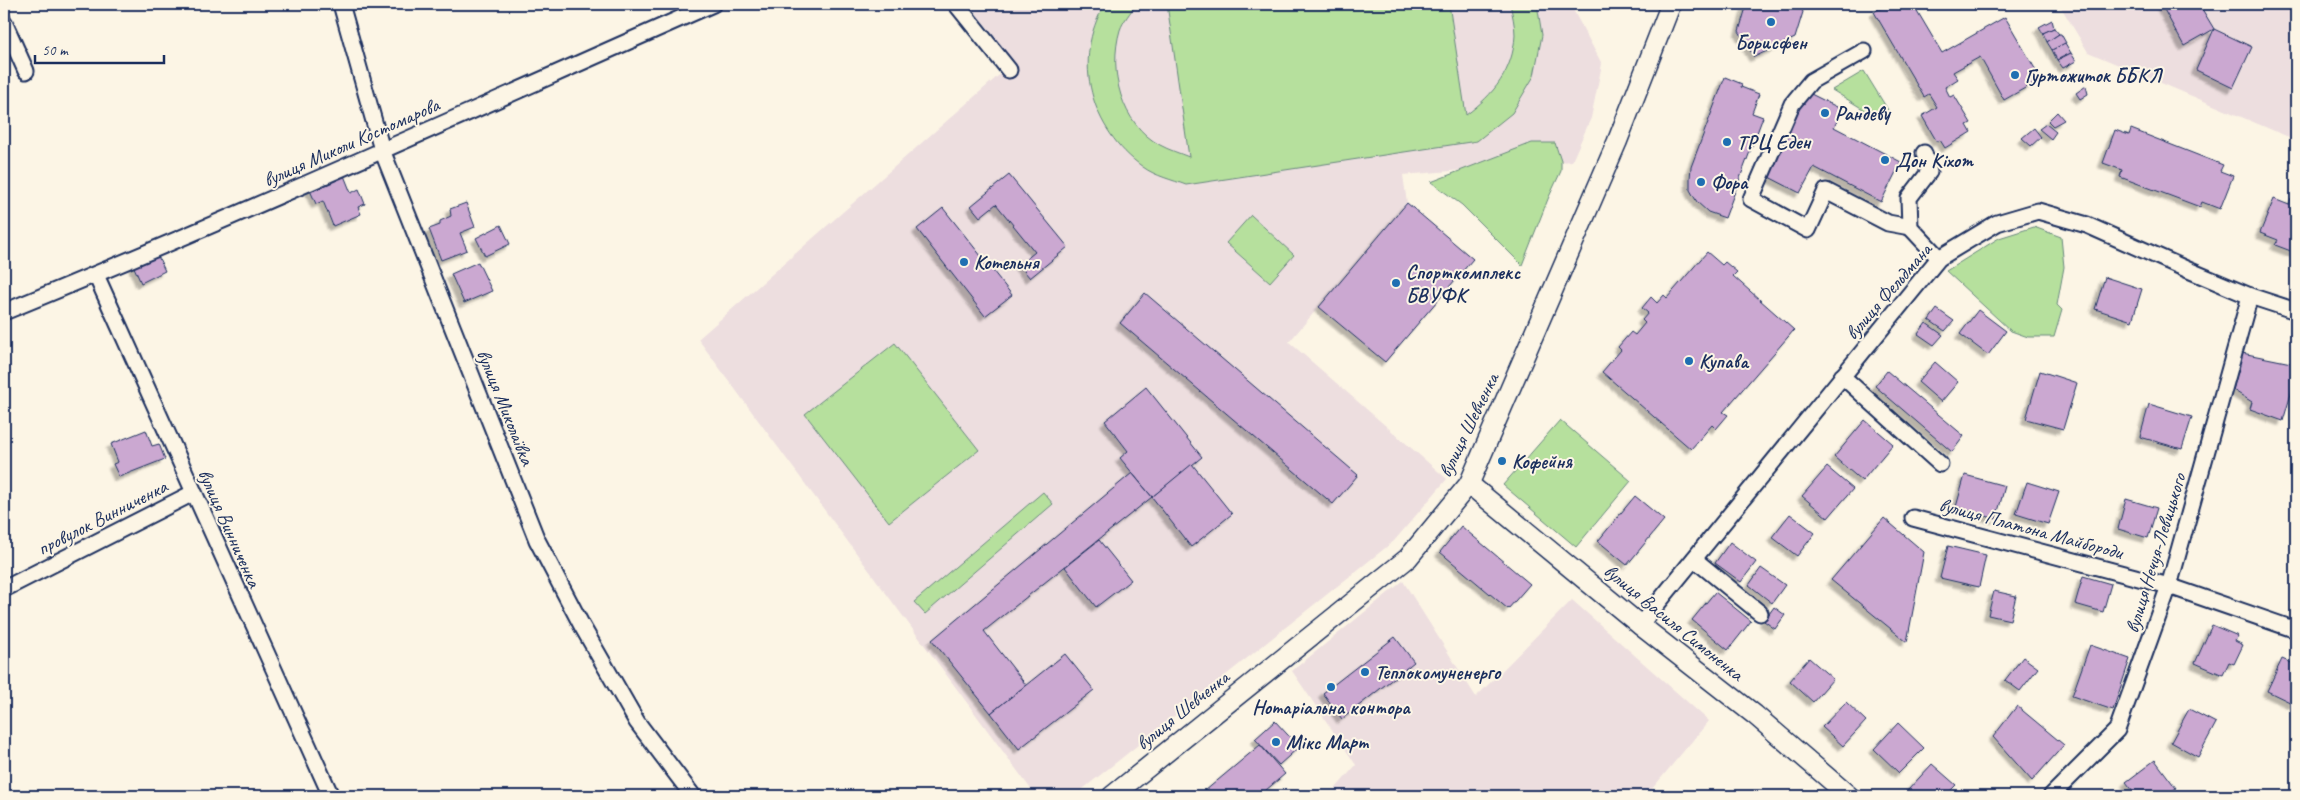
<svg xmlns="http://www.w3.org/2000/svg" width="2300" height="800" viewBox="0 0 2300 800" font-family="Caveat,sans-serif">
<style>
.built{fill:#eddedf}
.green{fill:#b6e09d;stroke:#68887e}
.building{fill:#cba8d1;stroke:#1b2f5e;filter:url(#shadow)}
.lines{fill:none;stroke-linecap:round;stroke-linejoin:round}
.minor-casing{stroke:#1b2f5e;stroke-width:19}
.tertiary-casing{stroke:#1b2f5e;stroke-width:22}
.minor{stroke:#fcf5e5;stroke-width:15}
.tertiary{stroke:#fcf5e5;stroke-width:19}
.poi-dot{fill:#1f6fb2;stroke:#fcf5e5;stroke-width:2}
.labels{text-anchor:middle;stroke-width:4;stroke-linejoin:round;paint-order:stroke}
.poi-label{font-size:20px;font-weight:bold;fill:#1b2f5e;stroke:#fcf5e5;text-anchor:start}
.street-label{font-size:20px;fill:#1b2f5e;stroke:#fcf5e5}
</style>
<defs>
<filter id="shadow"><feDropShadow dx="-4.5" dy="4.5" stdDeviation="1" flood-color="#0004"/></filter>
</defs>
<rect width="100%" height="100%" fill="#fcf5e5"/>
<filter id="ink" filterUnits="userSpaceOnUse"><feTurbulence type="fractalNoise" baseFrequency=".02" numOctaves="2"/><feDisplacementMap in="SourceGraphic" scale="10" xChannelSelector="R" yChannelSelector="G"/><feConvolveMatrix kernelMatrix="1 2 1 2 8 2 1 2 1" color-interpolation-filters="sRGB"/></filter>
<g filter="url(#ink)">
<g class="built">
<polygon points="969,4 1570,4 1602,64 1591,118 1572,161 1403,175 1407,203 1289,342 1447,479 1394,541 1074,796 1036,796 698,339 1014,62"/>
<polygon points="2059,4 2296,4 2296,140 2088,52"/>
<polygon points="1403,581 1476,697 1572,600 1709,721 1646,796 1329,796 1356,765 1292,671"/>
</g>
<g class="green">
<path d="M1105,4H1136C1131,12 1123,21 1120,30C1108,71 1121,124 1160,145C1169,150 1179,153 1189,157L1167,4H1449L1466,115C1494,94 1513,71 1515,35C1515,25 1512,13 1510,4H1537L1542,35L1534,76L1512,113L1477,141L1186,185C1173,180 1155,176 1143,167C1091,130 1071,60 1105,4Z"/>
<polygon points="1864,71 1888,110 1881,120 1832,90"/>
<polygon points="1532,143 1555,143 1561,161 1561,171 1548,199 1522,265 1462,205 1431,182"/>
<polygon points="1251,215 1294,255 1270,282 1226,243"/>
<polygon points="2034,227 2061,237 2064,267 2057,305 2062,310 2054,337 2028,337 2011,331 1946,271 1999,238"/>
<polygon points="895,343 979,450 889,522 805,414"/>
<polygon points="1560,420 1631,481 1576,547 1503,485"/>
<polygon points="1043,492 1053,504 925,614 914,602"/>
</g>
<g class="building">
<polygon points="1747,4 1799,4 1803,12 1795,38 1754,57 1739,31"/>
<polygon points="1888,4 1913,4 1942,53 2005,17 2041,79 2004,100 1980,57 1953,72 1958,79 1945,87 1950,97 1954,95 1971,123 1967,125 1971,132 1945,148 1940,140 1937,142 1922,116 1937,107 1929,94 1924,97 1874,12"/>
<polygon points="2161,4 2199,4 2214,29 2184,46"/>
<polygon points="2052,20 2054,28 2043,33 2039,27"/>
<polygon points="2054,28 2059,34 2047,42 2043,33"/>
<polygon points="2214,29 2252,47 2233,88 2196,70"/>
<polygon points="2059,34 2061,34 2066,43 2052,50 2047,42"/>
<polygon points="2065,43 2071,53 2057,60 2052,50"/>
<polygon points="2071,53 2076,61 2063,68 2057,60"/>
<polygon points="1725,77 1742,84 1741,87 1759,94 1752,113 1763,117 1725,218 1708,212 1697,202 1690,190 1690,178 1691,167"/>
<polygon points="2086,86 2088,94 2080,99 2076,93"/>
<polygon points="1807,92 1843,110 1834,127 1901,162 1881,202 1814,167 1800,193 1765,175"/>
<polygon points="2057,112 2064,120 2053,126 2048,121"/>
<polygon points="2046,124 2056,132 2051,139 2039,129"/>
<polygon points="2034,128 2041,137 2031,146 2022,138"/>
<polygon points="2131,129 2223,165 2220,171 2233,176 2220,209 2202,202 2200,207 2120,177 2122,170 2103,163 2115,130 2129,135"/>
<polygon points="343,173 351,193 359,189 365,204 358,207 361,214 333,226 323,201 316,204 309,188"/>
<polygon points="1009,175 1068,247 1030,278 1019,265 1035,252 996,204 980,217 971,206"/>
<polygon points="2274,199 2289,205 2291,199 2296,201 2296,253 2275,245 2278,240 2260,233"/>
<polygon points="466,203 475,227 460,233 467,250 441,260 429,229 440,225 440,221 451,216 450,209"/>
<polygon points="1407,203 1473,259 1385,362 1319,307"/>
<polygon points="943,208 1012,295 985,316 917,229"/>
<polygon points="501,225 510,244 485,256 476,238"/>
<polygon points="1707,252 1722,265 1725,262 1737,272 1733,276 1794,330 1723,412 1728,415 1716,429 1712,425 1691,449 1602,372 1621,350 1618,347 1631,332 1635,335 1645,323 1642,320 1648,313 1642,308 1651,297 1657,303 1664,295 1667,298"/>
<polygon points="157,254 165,271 141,283 133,265"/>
<polygon points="478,262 492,291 464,303 451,274"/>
<polygon points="2105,277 2142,289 2132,321 2095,309"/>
<polygon points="1145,293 1358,475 1333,504 1120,323"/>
<polygon points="1937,309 1954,321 1945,331 1929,320"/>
<polygon points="1978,310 2006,331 1988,355 1960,334"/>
<polygon points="1926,323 1943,335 1934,345 1918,334"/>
<polygon points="2242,353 2296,364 2296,377 2283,421 2250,409 2252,402 2233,390"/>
<polygon points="1935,362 1958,382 1941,402 1918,382"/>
<polygon points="1887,371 1964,436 1952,452 1875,386"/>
<polygon points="2040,371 2077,383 2063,429 2026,419"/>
<polygon points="1146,387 1202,457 1152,497 1120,458 1128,451 1105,421"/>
<polygon points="2149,404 2192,417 2182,449 2140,437"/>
<polygon points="1865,420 1893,444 1862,481 1834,457"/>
<polygon points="146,430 152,446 159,444 165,459 119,477 113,464 118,462 111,444"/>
<polygon points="1192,464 1232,514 1191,547 1152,497"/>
<polygon points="1827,467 1853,489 1828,518 1802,496"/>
<polygon points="1132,473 1152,497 984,631 1026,685 991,713 932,640"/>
<polygon points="1965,475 2005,486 1996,519 1956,507"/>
<polygon points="2027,482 2059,492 2048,524 2016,514"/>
<polygon points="1635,496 1664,520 1627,565 1598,541"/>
<polygon points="2126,499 2157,508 2148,538 2118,529"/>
<polygon points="1790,514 1815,533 1797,556 1772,537"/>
<polygon points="1884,518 1924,552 1907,642 1831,580"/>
<polygon points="1461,526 1530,584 1508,609 1440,552"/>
<polygon points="1099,540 1131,580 1096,607 1065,567"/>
<polygon points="1730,542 1756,562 1741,582 1715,563"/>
<polygon points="1948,546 1986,555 1979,587 1940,578"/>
<polygon points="1761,568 1785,585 1772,603 1749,585"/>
<polygon points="2083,576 2111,584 2103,612 2075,604"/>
<polygon points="1994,591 2016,596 2010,620 1988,615"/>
<polygon points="1715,592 1751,621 1728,650 1692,620"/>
<polygon points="1774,607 1785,615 1775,629 1764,621"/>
<polygon points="2212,625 2238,636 2235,641 2243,645 2234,664 2229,662 2223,675 2195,663"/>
<polygon points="1395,637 1414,662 1342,719 1323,693"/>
<polygon points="2090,645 2130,659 2113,710 2072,696"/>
<polygon points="1065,654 1094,690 1019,749 991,713"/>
<polygon points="2023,657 2038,668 2020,691 2005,680"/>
<polygon points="1809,658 1833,679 1813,702 1790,681"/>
<polygon points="2282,659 2296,665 2296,705 2267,691"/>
<polygon points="1846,702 1866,721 1843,746 1822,727"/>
<polygon points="2017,706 2064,745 2032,781 1993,737"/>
<polygon points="2189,709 2216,723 2198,757 2171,742"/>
<polygon points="1275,721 1299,747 1279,765 1255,739"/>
<polygon points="1898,723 1924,748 1899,773 1874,749"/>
<polygon points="1260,745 1285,774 1259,796 1199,796"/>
<polygon points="2155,760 2176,788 2165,796 2137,796 2126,782"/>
<polygon points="1932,764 1956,785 1945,796 1915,796 1908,790"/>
</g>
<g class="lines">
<defs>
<g id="minor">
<polyline points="341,4 382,150 537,540 582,626 637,722 693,796"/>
<polyline points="956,4 1009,70"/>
<polyline points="4,22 26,71"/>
<polyline points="1864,51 1811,81 1792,104 1751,199 1808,230 1826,191 1888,223 1910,227"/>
<polyline points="1924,153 1929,172 1909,198 1910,227 1939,258"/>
<polyline points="96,275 331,796"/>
<path d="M4,312C242,215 477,108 713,4"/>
<polyline points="1842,376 1940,464"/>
<polyline points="1913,518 2169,586 2296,630"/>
<polyline points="1694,559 1760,613"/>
<polyline points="4,589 193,493"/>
<polyline points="1640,625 1939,258 1997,223 2038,211 2087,225 2186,269 2250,296 2296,311"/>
<polyline points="2051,796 2117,730 2169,586 2250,296"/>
</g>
<g id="tertiary">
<polyline points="1469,484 1640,625 1755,715 1849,796"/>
<polyline points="1112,796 1408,558 1469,484 1617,142 1671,4"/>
</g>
</defs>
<use href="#minor" class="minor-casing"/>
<use href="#tertiary" class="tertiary-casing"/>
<use href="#minor" class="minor"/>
<use href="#tertiary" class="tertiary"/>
</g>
</g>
<g class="poi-dot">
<circle cx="1771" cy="22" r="5"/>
<circle cx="2015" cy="75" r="5"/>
<circle cx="1825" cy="113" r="5"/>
<circle cx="1727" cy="142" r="5"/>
<circle cx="1885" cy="160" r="5"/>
<circle cx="1701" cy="182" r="5"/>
<circle cx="964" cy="262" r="5"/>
<circle cx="1396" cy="283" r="5"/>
<circle cx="1689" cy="361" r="5"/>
<circle cx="1502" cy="461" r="5"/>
<circle cx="1365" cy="672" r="5"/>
<circle cx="1331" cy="687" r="5"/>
<circle cx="1276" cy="742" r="5"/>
</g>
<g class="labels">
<g class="poi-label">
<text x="1771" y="49" text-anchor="middle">Борисфен</text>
<text x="2025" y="82">Гуртожиток ББКЛ</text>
<text x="1835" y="120">Рандеву</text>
<text x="1737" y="149">ТРЦ Еден</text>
<text x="1895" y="167">Дон Кіхот</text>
<text x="1711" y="189">Фора</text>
<text x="974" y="269">Котельня</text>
<text x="1406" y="279">Спорткомплекс<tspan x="1406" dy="23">БВУФК</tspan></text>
<text x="1699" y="368">Купава</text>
<text x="1512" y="468">Кофейня</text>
<text x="1375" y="679">Теплокомуненерго</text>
<text x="1331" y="714" text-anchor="middle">Нотаріальна контора</text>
<text x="1286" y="749">Мікс Март</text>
</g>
<g class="street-label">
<text transform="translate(351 142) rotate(-24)" y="7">вулиця Миколи Костомарова</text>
<text transform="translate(1888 291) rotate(-49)" y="7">вулиця Фельдмана</text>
<text transform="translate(506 407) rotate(68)" y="7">вулиця Миколаївка</text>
<text transform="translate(1468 425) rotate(-64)" y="7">вулиця Шевченка</text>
<text transform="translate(102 517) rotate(-27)" y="7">провулок Винниченка</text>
<text transform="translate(230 528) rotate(66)" y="7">вулиця Винниченка</text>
<text transform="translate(2031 528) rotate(15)" y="7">вулиця Платона Майбороди</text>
<text transform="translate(2155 553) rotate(-73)" y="7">вулиця Нечуя-Левицького</text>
<text transform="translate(1674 622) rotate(39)" y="7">вулиця Василя Симоненка</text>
<text transform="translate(1182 710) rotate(-39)" y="7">вулиця Шевченка</text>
</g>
</g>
<rect width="2300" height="800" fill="none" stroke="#fcf5e5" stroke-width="20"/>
<rect x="10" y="10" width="2280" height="780" fill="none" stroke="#1b2f5e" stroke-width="2" filter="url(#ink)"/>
<path d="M35 55v8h129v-8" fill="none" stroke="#1b2f5e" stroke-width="2.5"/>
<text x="42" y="55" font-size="15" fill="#1b2f5e" stroke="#fcf5e5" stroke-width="4" paint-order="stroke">50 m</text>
</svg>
